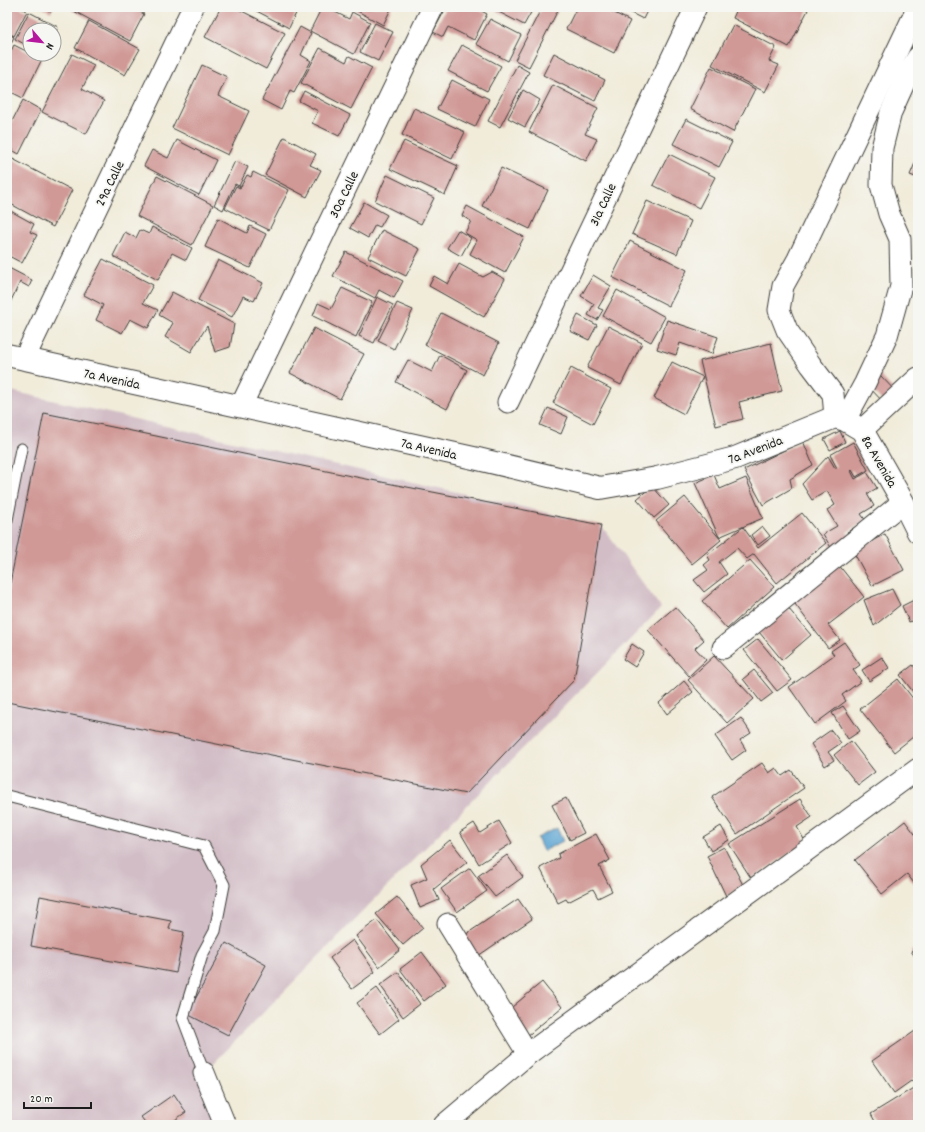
<svg xmlns="http://www.w3.org/2000/svg" width="925" height="1132" viewBox="0 0 925 1132" font-family="Dekko,sans-serif">
<style>
.industrial{fill:#d2bdc6}
.water{fill:#59a3d1;stroke:#3a6076}
.building{fill:#d09996}
.lines{fill:none;stroke-linecap:round;stroke-linejoin:round}
.service-casing{stroke:#3c3b38;stroke-width:13}
.minor-casing{stroke:#3c3b38;stroke-width:23}
.tertiary-casing{stroke:#3c3b38;stroke-width:24}
.service{stroke:#fff;stroke-width:11}
.minor{stroke:#fff;stroke-width:21}
.tertiary{stroke:#fff;stroke-width:22}
.labels{text-anchor:middle;stroke-width:3.5;stroke-linejoin:round;paint-order:stroke}
.street-label{font-size:14px;fill:#1c1c1c;stroke:#f6f6f2}
</style>
<rect width="100%" height="100%" fill="#f6f6f2"/>
<filter id="ink" filterUnits="userSpaceOnUse"><feTurbulence type="fractalNoise" baseFrequency=".025" numOctaves="2"/><feDisplacementMap in="SourceGraphic" scale="8" xChannelSelector="R" yChannelSelector="G"/><feConvolveMatrix kernelMatrix="1 2 1 2 8 2 1 2 1" color-interpolation-filters="sRGB"/></filter>
<filter id="wash" filterUnits="userSpaceOnUse"><feTurbulence type="fractalNoise" baseFrequency=".012" numOctaves="4" result="noise"/><feDisplacementMap in="SourceGraphic" scale="16" xChannelSelector="R" yChannelSelector="G"/><feGaussianBlur stdDeviation="0.9" result="paint"/><feColorMatrix in="noise" values="0 0 0 0 0 0 0 0 0 0 0 0 0 0 0 0 0 1.4 0 .05"/><feComposite in="paint" operator="in"/></filter>
<g filter="url(#wash)">
<rect width="100%" height="100%" fill="#f1ecda"/>
<polygon class="industrial" points="7,390 601,525 661,608 204,1073 217,1125 7,1125"/>
<polygon class="water" points="557,828 563,841 543,851 537,838"/>
<g id="blocks">
<g class="building">
<polygon points="7,7 18,7 27,11 14,36 7,32"/>
<polygon points="41,7 53,7 51,12"/>
<polygon points="71,7 130,7 144,14 130,41 70,9"/>
<polygon points="144,7 153,7 151,11"/>
<polygon points="221,7 234,7 285,33 266,69 205,37"/>
<polygon points="249,7 299,7 289,28"/>
<polygon points="322,7 325,7 349,19 352,12 370,22 354,54 310,31"/>
<polygon points="350,7 392,7 383,25"/>
<polygon points="453,7 474,7 487,14 474,40 448,27 443,37 433,32 446,8 451,10"/>
<polygon points="489,7 534,7 524,25"/>
<polygon points="542,7 551,7 558,10 529,67 515,60"/>
<polygon points="577,7 603,7 630,21 614,53 566,29"/>
<polygon points="619,7 649,7 643,19"/>
<polygon points="738,7 801,7 808,10 789,47 733,18"/>
<polygon points="29,12 58,27 54,36 54,30 30,30 30,47 15,39"/>
<polygon points="490,19 521,35 508,61 476,44"/>
<polygon points="89,21 140,49 125,75 75,48"/>
<polygon points="375,23 393,32 378,61 360,52"/>
<polygon points="733,25 776,47 769,61 779,65 765,92 712,65"/>
<polygon points="300,27 311,33 301,55 311,61 294,93 290,91 281,110 262,100"/>
<polygon points="7,33 14,37 9,47 7,45"/>
<polygon points="14,45 30,53 30,54 32,54 42,59 23,98 7,90 7,59"/>
<polygon points="462,45 501,66 487,91 448,71"/>
<polygon points="320,48 346,62 349,56 372,68 351,109 301,83"/>
<polygon points="554,53 605,80 595,101 543,75"/>
<polygon points="72,54 94,65 82,89 104,101 86,134 42,112"/>
<polygon points="202,65 227,77 218,96 249,111 228,155 172,128"/>
<polygon points="517,65 529,72 500,127 488,121"/>
<polygon points="711,67 755,89 733,132 690,109"/>
<polygon points="452,80 489,99 475,127 437,109"/>
<polygon points="553,85 598,108 585,134 597,139 586,161 529,132"/>
<polygon points="523,90 540,100 525,127 508,118"/>
<polygon points="304,91 350,115 339,136 312,123 318,111 299,101"/>
<polygon points="23,100 41,110 19,154 7,147 7,131"/>
<polygon points="414,108 465,132 452,159 402,135"/>
<polygon points="686,119 732,142 719,167 673,144"/>
<polygon points="284,137 316,154 310,165 321,170 307,197 265,175"/>
<polygon points="177,140 216,160 199,195 144,166 152,150 168,158"/>
<polygon points="404,141 458,166 445,195 390,169"/>
<polygon points="669,154 715,177 699,208 653,185"/>
<polygon points="7,156 72,190 53,227 7,202"/>
<polygon points="918,156 918,178 910,175"/>
<polygon points="235,161 248,167 239,186 235,184 223,210 214,205"/>
<polygon points="501,168 548,190 530,229 482,206"/>
<polygon points="253,172 289,190 269,230 225,208 236,186 240,188 247,175 251,177"/>
<polygon points="387,175 434,198 421,224 375,201"/>
<polygon points="157,176 213,205 192,245 137,216"/>
<polygon points="647,201 691,221 677,254 632,234"/>
<polygon points="364,202 387,215 380,227 375,225 368,238 350,228"/>
<polygon points="467,206 524,237 505,273 470,254 477,240 465,233 471,221 462,216"/>
<polygon points="7,209 34,224 30,232 37,235 22,263 7,255"/>
<polygon points="218,218 247,233 250,226 266,234 250,268 205,247"/>
<polygon points="152,227 192,248 186,260 172,253 158,280 113,256 125,232 136,238 140,230 149,234"/>
<polygon points="382,230 420,249 406,276 368,257"/>
<polygon points="458,230 471,238 461,256 447,248"/>
<polygon points="630,241 687,270 669,306 612,277"/>
<polygon points="346,252 403,281 394,298 379,290 375,298 333,276"/>
<polygon points="103,259 153,285 143,303 158,310 148,328 130,319 122,333 96,320 103,305 84,295"/>
<polygon points="218,260 263,283 254,301 243,296 232,317 198,300"/>
<polygon points="459,264 483,277 492,272 505,279 484,317 429,286 434,276 448,284"/>
<polygon points="7,267 32,280 29,287 20,282 7,309"/>
<polygon points="593,275 611,286 598,308 603,310 597,320 588,315 594,304 581,296"/>
<polygon points="342,288 372,302 356,337 313,316 318,303 331,309"/>
<polygon points="617,290 665,317 651,342 603,316"/>
<polygon points="172,292 234,324 230,347 215,352 207,326 191,352 165,337 173,323 159,315"/>
<polygon points="377,297 393,305 374,343 359,336"/>
<polygon points="397,303 413,310 394,349 378,341"/>
<polygon points="441,313 499,343 483,375 425,345"/>
<polygon points="578,315 597,325 589,340 570,331"/>
<polygon points="667,320 718,337 712,354 680,343 676,355 657,349"/>
<polygon points="608,326 642,343 621,385 587,368"/>
<polygon points="314,328 364,354 340,399 290,373"/>
<polygon points="771,343 782,391 739,402 743,419 716,426 700,361"/>
<polygon points="440,355 467,370 447,409 396,382 408,360 432,372"/>
<polygon points="672,362 703,377 684,414 654,398"/>
<polygon points="571,368 611,389 593,424 553,403"/>
<polygon points="880,375 897,393 885,404 868,386"/>
<polygon points="548,408 568,417 561,434 540,425"/>
<polygon points="44,413 346,475 601,525 574,680 466,794 7,702 7,598"/>
<polygon points="840,431 845,442 830,450 824,439"/>
<polygon points="803,441 813,465 790,479 792,488 763,505 744,470"/>
<polygon points="853,442 868,470 856,477 852,470 851,471 855,479 867,472 877,488 867,494 874,506 861,514 866,521 847,532 852,540 833,551 823,534 837,526 827,510 835,505 827,491 812,500 802,484 828,456 835,468 837,468 830,455"/>
<polygon points="714,475 720,489 746,478 763,518 719,537 695,483"/>
<polygon points="652,486 669,505 654,518 637,499"/>
<polygon points="685,497 721,540 692,564 656,521"/>
<polygon points="802,513 826,543 777,583 754,554 747,559 737,548 719,562 727,574 704,592 694,580 708,570 704,565 710,560 707,555 743,527 758,548"/>
<polygon points="762,526 770,536 758,545 751,535"/>
<polygon points="885,534 904,570 872,586 853,551"/>
<polygon points="750,560 774,587 727,629 702,601"/>
<polygon points="838,564 864,597 828,625 840,640 828,648 792,600"/>
<polygon points="892,589 900,605 874,626 864,600"/>
<polygon points="916,599 918,603 918,618 909,622 902,606"/>
<polygon points="675,607 704,640 695,648 706,660 689,676 648,630"/>
<polygon points="788,608 811,635 782,660 759,632"/>
<polygon points="758,639 792,680 777,691 744,650"/>
<polygon points="844,642 860,665 853,670 861,681 842,695 846,701 815,724 789,687 834,655 831,651"/>
<polygon points="632,644 644,652 635,667 623,659"/>
<polygon points="714,656 754,699 727,723 688,680"/>
<polygon points="882,657 889,668 869,681 862,670"/>
<polygon points="913,665 918,672 918,698 900,675"/>
<polygon points="754,670 773,693 761,702 743,679"/>
<polygon points="898,679 918,705 918,733 894,752 860,709"/>
<polygon points="684,681 693,692 667,714 659,703"/>
<polygon points="843,706 860,731 848,739 832,713"/>
<polygon points="741,718 751,733 740,740 746,750 732,760 715,736"/>
<polygon points="831,730 841,743 828,752 834,760 825,766 811,744"/>
<polygon points="851,741 875,772 858,785 834,755"/>
<polygon points="762,763 769,773 776,768 782,776 791,770 804,788 737,834 712,797"/>
<polygon points="566,798 584,833 570,840 552,805"/>
<polygon points="800,799 812,817 797,827 806,843 751,878 729,844"/>
<polygon points="499,821 512,843 479,864 460,832 474,823 480,833"/>
<polygon points="905,821 918,838 918,886 917,887 907,874 882,894 855,860"/>
<polygon points="721,826 729,840 711,851 703,837"/>
<polygon points="596,834 610,860 599,866 612,891 598,898 593,889 568,902 566,899 558,903 540,868 559,858 558,854"/>
<polygon points="450,840 467,862 434,889 439,900 420,908 411,885 427,878 421,864"/>
<polygon points="724,847 744,887 726,896 707,856"/>
<polygon points="507,855 523,877 495,897 478,876"/>
<polygon points="470,868 487,891 457,912 441,889"/>
<polygon points="40,896 171,921 169,929 184,932 176,973 31,946"/>
<polygon points="397,897 423,928 403,945 376,914"/>
<polygon points="518,899 532,919 475,958 462,937"/>
<polygon points="377,920 400,950 379,967 356,936"/>
<polygon points="353,940 375,972 352,989 330,958"/>
<polygon points="226,943 266,965 228,1035 187,1014"/>
<polygon points="918,946 918,961 911,951"/>
<polygon points="422,952 446,984 424,1001 400,969"/>
<polygon points="398,972 420,1004 403,1017 380,985"/>
<polygon points="542,982 562,1007 520,1042 500,1017"/>
<polygon points="377,988 399,1019 380,1034 357,1003"/>
<polygon points="918,1029 918,1076 894,1093 872,1061"/>
<polygon points="915,1087 918,1093 918,1125 877,1125 871,1114"/>
<polygon points="174,1094 186,1112 168,1125 147,1125 141,1117"/>
</g>
</g>
</g>
<g filter="url(#ink)">
<use href="#blocks" fill-opacity="0" stroke="#3c3b38" stroke-width="1"/>
<g class="lines">
<defs>
<g id="service">
<polyline points="7,520 21,449"/>
<polyline points="7,796 204,846 224,885 215,931 202,955 183,1018 204,1073"/>
</g>
<g id="minor">
<polyline points="24,359 193,7"/>
<polyline points="508,402 696,7"/>
<polyline points="241,406 433,7"/>
<polyline points="835,417 833,394 811,365 787,330 779,310 783,286 798,259 917,9"/>
<polyline points="845,420 865,383 887,336 901,286 900,239 889,214 881,185 882,148 891,112 910,70 918,57"/>
<polyline points="862,430 918,378"/>
<polyline points="723,648 903,502"/>
<polyline points="448,924 528,1054"/>
<polyline points="204,1073 225,1125"/>
<polyline points="444,1125 528,1054 918,769"/>
</g>
<polyline id="tertiary" points="7,355 478,459 600,488 657,478 735,458 835,417 845,420 862,430 903,502 918,532"/>
</defs>
<use href="#service" class="service-casing"/>
<use href="#minor" class="minor-casing"/>
<use href="#tertiary" class="tertiary-casing"/>
<use href="#service" class="service"/>
<use href="#minor" class="minor"/>
<use href="#tertiary" class="tertiary"/>
</g>
</g>
<g class="labels">
<g class="street-label">
<text transform="translate(109 183) rotate(-64)" y="5">29a Calle</text>
<text transform="translate(343 194) rotate(-64)" y="5">30a Calle</text>
<text transform="translate(602 204) rotate(-65)" y="5">31a Calle</text>
<text transform="translate(112 378) rotate(12)" y="5">7a Avenida</text>
<text transform="translate(429 448) rotate(13)" y="5">7a Avenida</text>
<text transform="translate(755 449) rotate(-21)" y="5">7a Avenida</text>
<text transform="translate(880 461) rotate(60)" y="5">8a Avenida</text>
</g>
</g>
<rect width="925" height="1132" fill="none" stroke="#f6f6f2" stroke-width="24"/>
<g transform="translate(42 42) rotate(118)"><circle r="19" fill="#f6f6f2" stroke="#9f9f9c"/>
<path d="M0-3L7 15L0 10L-7 15Z" fill="#b5179e"/>
<text y="-6" font-size="11" font-weight="bold" text-anchor="middle" fill="#1c1c1c">N</text>
</g>
<path d="M24 1102v6h67v-6" fill="none" stroke="#1c1c1c" stroke-width="2"/>
<text x="30" y="1102" font-size="12" fill="#1c1c1c" stroke="#f6f6f2" stroke-width="3" paint-order="stroke">20 m</text>
</svg>
